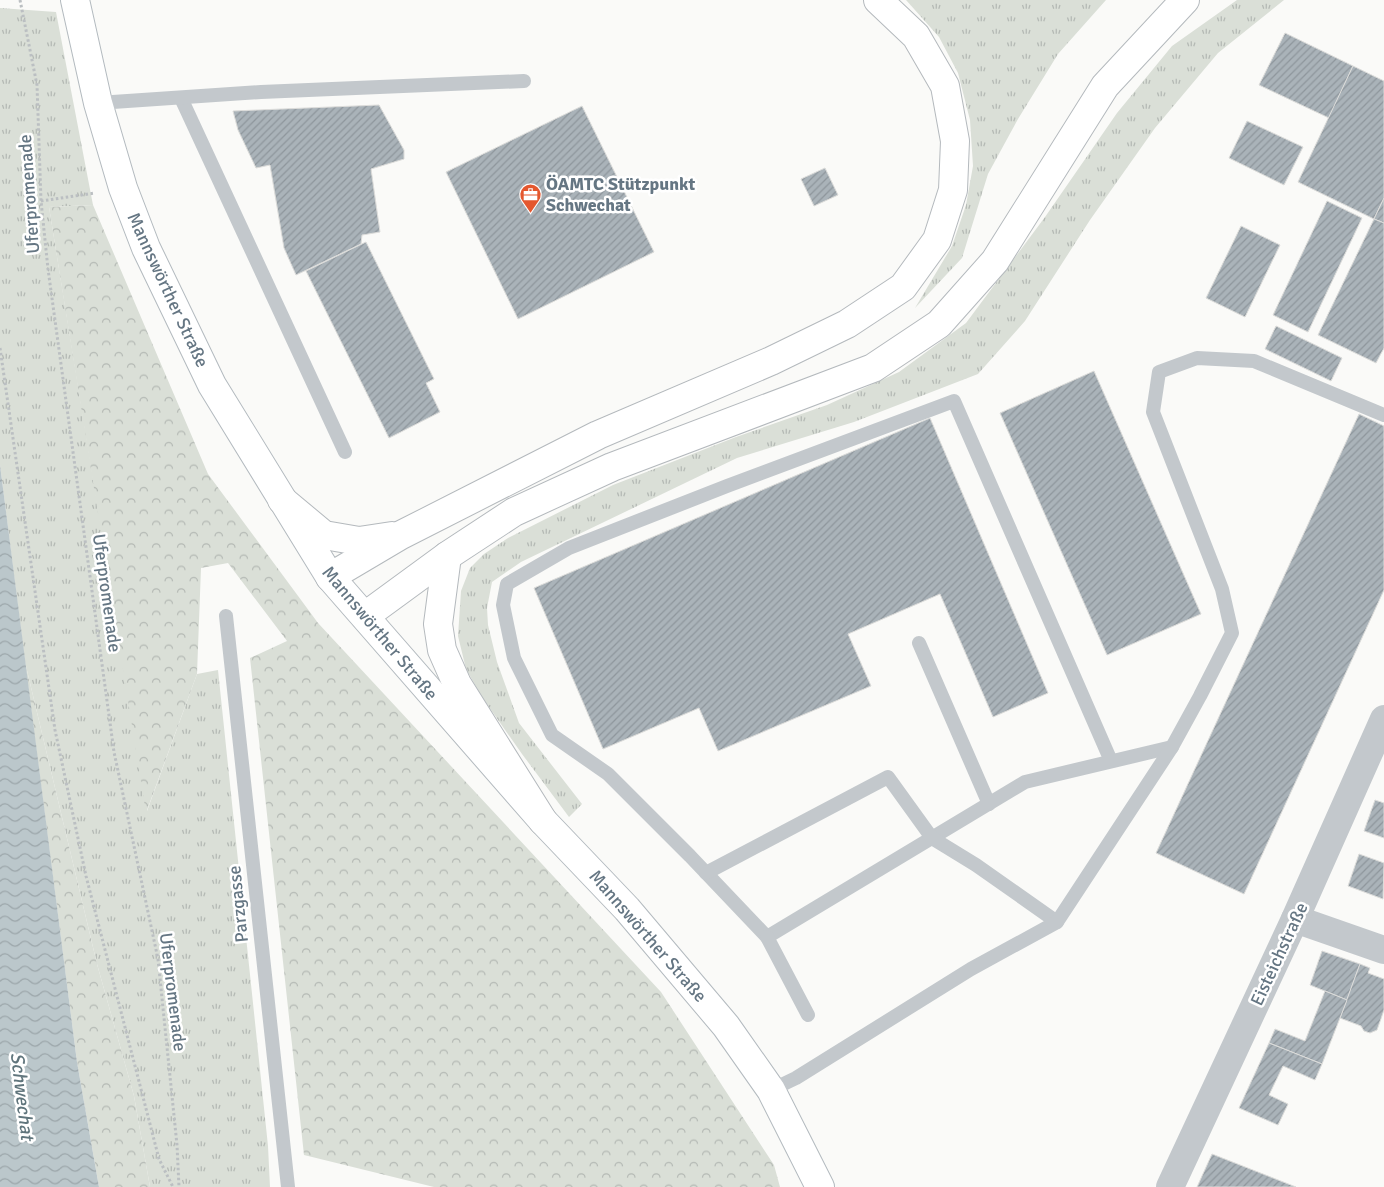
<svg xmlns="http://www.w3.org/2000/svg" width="1384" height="1187" viewBox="0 0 1384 1187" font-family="Signika,sans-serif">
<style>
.grass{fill:url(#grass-tufts)}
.forest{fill:url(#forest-crowns)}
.water{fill:url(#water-waves)}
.building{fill:url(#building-hatch);stroke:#dcdcda}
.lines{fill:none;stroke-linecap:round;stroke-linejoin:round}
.secondary-casing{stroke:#b3babf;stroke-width:30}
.motorway-casing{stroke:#b4b9bd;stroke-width:30}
.path{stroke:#bbbfc2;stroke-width:3;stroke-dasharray:2.5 2.5;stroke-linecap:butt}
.service{stroke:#c3c8cc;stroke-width:14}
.minor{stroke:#c3c8cc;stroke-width:28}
.secondary{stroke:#fff;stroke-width:28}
.motorway{stroke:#fff;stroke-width:28}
.labels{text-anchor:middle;stroke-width:5;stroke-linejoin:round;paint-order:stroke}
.poi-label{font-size:18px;font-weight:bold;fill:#657683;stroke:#fff;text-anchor:start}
.street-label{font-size:18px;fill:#657683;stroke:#fff}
.water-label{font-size:19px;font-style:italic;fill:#60757c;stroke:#fff}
</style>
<defs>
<pattern id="grass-tufts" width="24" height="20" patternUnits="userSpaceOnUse" patternTransform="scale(1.25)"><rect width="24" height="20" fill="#dadfd7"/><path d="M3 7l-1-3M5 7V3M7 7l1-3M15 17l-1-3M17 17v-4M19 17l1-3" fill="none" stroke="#b4b9b4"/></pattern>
<pattern id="forest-crowns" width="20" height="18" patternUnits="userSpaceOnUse" patternTransform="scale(1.25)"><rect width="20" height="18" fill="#dadfd7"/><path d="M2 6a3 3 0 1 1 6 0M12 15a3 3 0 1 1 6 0" fill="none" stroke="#b4b9b4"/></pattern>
<pattern id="water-waves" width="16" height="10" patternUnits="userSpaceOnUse" patternTransform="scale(1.25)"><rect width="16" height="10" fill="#bbc7cb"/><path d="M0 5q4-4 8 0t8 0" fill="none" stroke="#9ca6aa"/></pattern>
<pattern id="building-hatch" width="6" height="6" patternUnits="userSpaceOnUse" patternTransform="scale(1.25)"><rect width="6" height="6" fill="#aab3b9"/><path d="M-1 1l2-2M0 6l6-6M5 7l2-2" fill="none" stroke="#8e969c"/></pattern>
</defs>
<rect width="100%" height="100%" fill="#fafaf8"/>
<g class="grass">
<polygon points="906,0 1106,0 1058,54 1018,119 988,174 962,258 915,308 952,246 966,205 973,166 970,120 958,73 939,37"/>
<polygon points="1237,0 1284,0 1218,53 1155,128 1090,220 1025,321 978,374 854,422 737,458 521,562 492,582 487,608 488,625 497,662 519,723 582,804 569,817 522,754 482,697 466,669 458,636 461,591 470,568 484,554 508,538 613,485 736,437 827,405 899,372 966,323 1045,217 1117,113 1172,46"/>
<polygon points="0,8 56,12 93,205 49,207 147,811 197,674 218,670 268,1146 270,1187 150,1187 134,1096 97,964 25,662 0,465"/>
</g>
<g class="forest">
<polygon points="93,205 208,474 318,623 661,992 774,1165 780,1187 434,1187 304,1155 250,658 287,641 228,563 201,568 197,674 146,813 49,207"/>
<polygon points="25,662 97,964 134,1096 150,1187 99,1187 77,1062"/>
</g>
<polygon class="water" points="0,465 77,1062 99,1187 0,1187"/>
<g class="building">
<polygon points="1285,33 1353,66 1329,118 1259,85"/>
<polygon points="1353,66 1384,81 1384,198 1374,219 1298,182"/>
<polygon points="379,105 404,150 404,159 371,169 380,232 362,235 361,244 296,275 284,248 270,165 256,168 238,130 233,111"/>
<polygon points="582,106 654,252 518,319 446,172"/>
<polygon points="1247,121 1303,147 1284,185 1229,158"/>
<polygon points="825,168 838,195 814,206 801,179"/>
<polygon points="1384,198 1384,223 1374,219"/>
<polygon points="1327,201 1362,218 1308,332 1273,315"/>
<polygon points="1374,219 1384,223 1384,348 1376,363 1318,335"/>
<polygon points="1241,226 1280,245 1245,317 1206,298"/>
<polygon points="366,242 434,379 426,383 440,412 389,438 306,271"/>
<polygon points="1276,326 1342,358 1331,381 1265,349"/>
<polygon points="1094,371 1201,614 1107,655 1000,413"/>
<polygon points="1359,414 1384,426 1384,590 1244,894 1156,853"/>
<polygon points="930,418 1048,693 993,717 940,594 848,634 871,686 718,751 699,708 603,749 534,588"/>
<polygon points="1375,800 1384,803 1384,838 1364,831"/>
<polygon points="1359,854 1384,863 1383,899 1348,886"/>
<polygon points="1322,951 1360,964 1347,1000 1310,985"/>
<polygon points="1360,964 1370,968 1368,973 1384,979 1384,1010 1377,1030 1370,1033 1364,1031 1361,1026 1340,1018"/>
<polygon points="1325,991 1347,1000 1322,1064 1269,1043 1275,1029 1305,1041"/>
<polygon points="1269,1043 1322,1064 1315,1080 1283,1066 1269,1095 1288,1104 1278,1125 1239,1108"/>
<polygon points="1212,1154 1296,1187 1197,1187"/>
</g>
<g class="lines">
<defs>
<polyline id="secondary" points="75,0 98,103 123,188 146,248 212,385 330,577 543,821 627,909 726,1026 771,1090 820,1187"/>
<g id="motorway">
<polyline points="282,500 324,535 359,541 392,536"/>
<polyline points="447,556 438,624 442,650 457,684 543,821"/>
<polyline points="330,577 401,535 598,435 771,361 847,324 903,287 937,240 953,190 955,141 945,86 916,36 878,0"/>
<polyline points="365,616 447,556 514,512 612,467 873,368 939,324 995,261 1105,86 1185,0"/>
</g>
</defs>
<use href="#secondary" class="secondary-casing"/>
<use href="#motorway" class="motorway-casing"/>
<g class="path">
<polyline points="20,0 37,85 41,201 48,269 114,752 158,959 177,1145 179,1187"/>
<polyline points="41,201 95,193"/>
<polyline points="0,348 55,730 86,876 159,1159 173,1187"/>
</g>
<g class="service">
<polyline points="181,98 345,452"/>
<polyline points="98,103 261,92 524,81"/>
<polyline points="226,616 288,1187"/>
<polyline points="919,643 989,804"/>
<polyline points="1111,761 954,401 727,486 569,548 507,584 503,605 514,658 552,735 608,774 690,856 767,937 1025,782 1172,747"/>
<polyline points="706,873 888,777 932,838 976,865 1057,922"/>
<polyline points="767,937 808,1015"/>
<polyline points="771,1090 796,1078 971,969 1057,922 1172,747 1200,696 1232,633 1222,589 1153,412 1159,372 1197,358 1254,361 1384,415"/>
</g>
<g class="minor">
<polyline points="1295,919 1384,950"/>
<polyline points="1170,1187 1295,919 1384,719"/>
</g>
<use href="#secondary" class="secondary"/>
<use href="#motorway" class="motorway"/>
</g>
<defs>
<symbol id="office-pin" viewBox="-11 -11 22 30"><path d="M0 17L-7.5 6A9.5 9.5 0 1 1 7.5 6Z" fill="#e4572e" stroke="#fff"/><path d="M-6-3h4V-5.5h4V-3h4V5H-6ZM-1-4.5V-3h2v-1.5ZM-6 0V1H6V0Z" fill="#fff"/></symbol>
</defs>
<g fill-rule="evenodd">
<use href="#office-pin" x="518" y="182" width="25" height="34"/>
</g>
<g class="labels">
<g class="poi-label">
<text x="546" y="190">ÖAMTC Stützpunkt<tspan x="546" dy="21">Schwechat</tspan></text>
</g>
<g class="street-label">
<text transform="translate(29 194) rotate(-94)" y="6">Uferpromenade</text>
<text transform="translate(168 290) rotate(65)" y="6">Mannswörther Straße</text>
<text transform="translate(107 593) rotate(82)" y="6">Uferpromenade</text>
<text transform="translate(380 633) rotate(50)" y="6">Mannswörther Straße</text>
<text transform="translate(238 904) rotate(-96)" y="6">Parzgasse</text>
<text transform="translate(648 936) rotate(49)" y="6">Mannswörther Straße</text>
<text transform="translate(1279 954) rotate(-65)" y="6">Eisteichstraße</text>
<text transform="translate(173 992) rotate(83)" y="6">Uferpromenade</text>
</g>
<g class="water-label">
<text transform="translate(23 1096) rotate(83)" y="7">Schwechat</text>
</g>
</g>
</svg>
